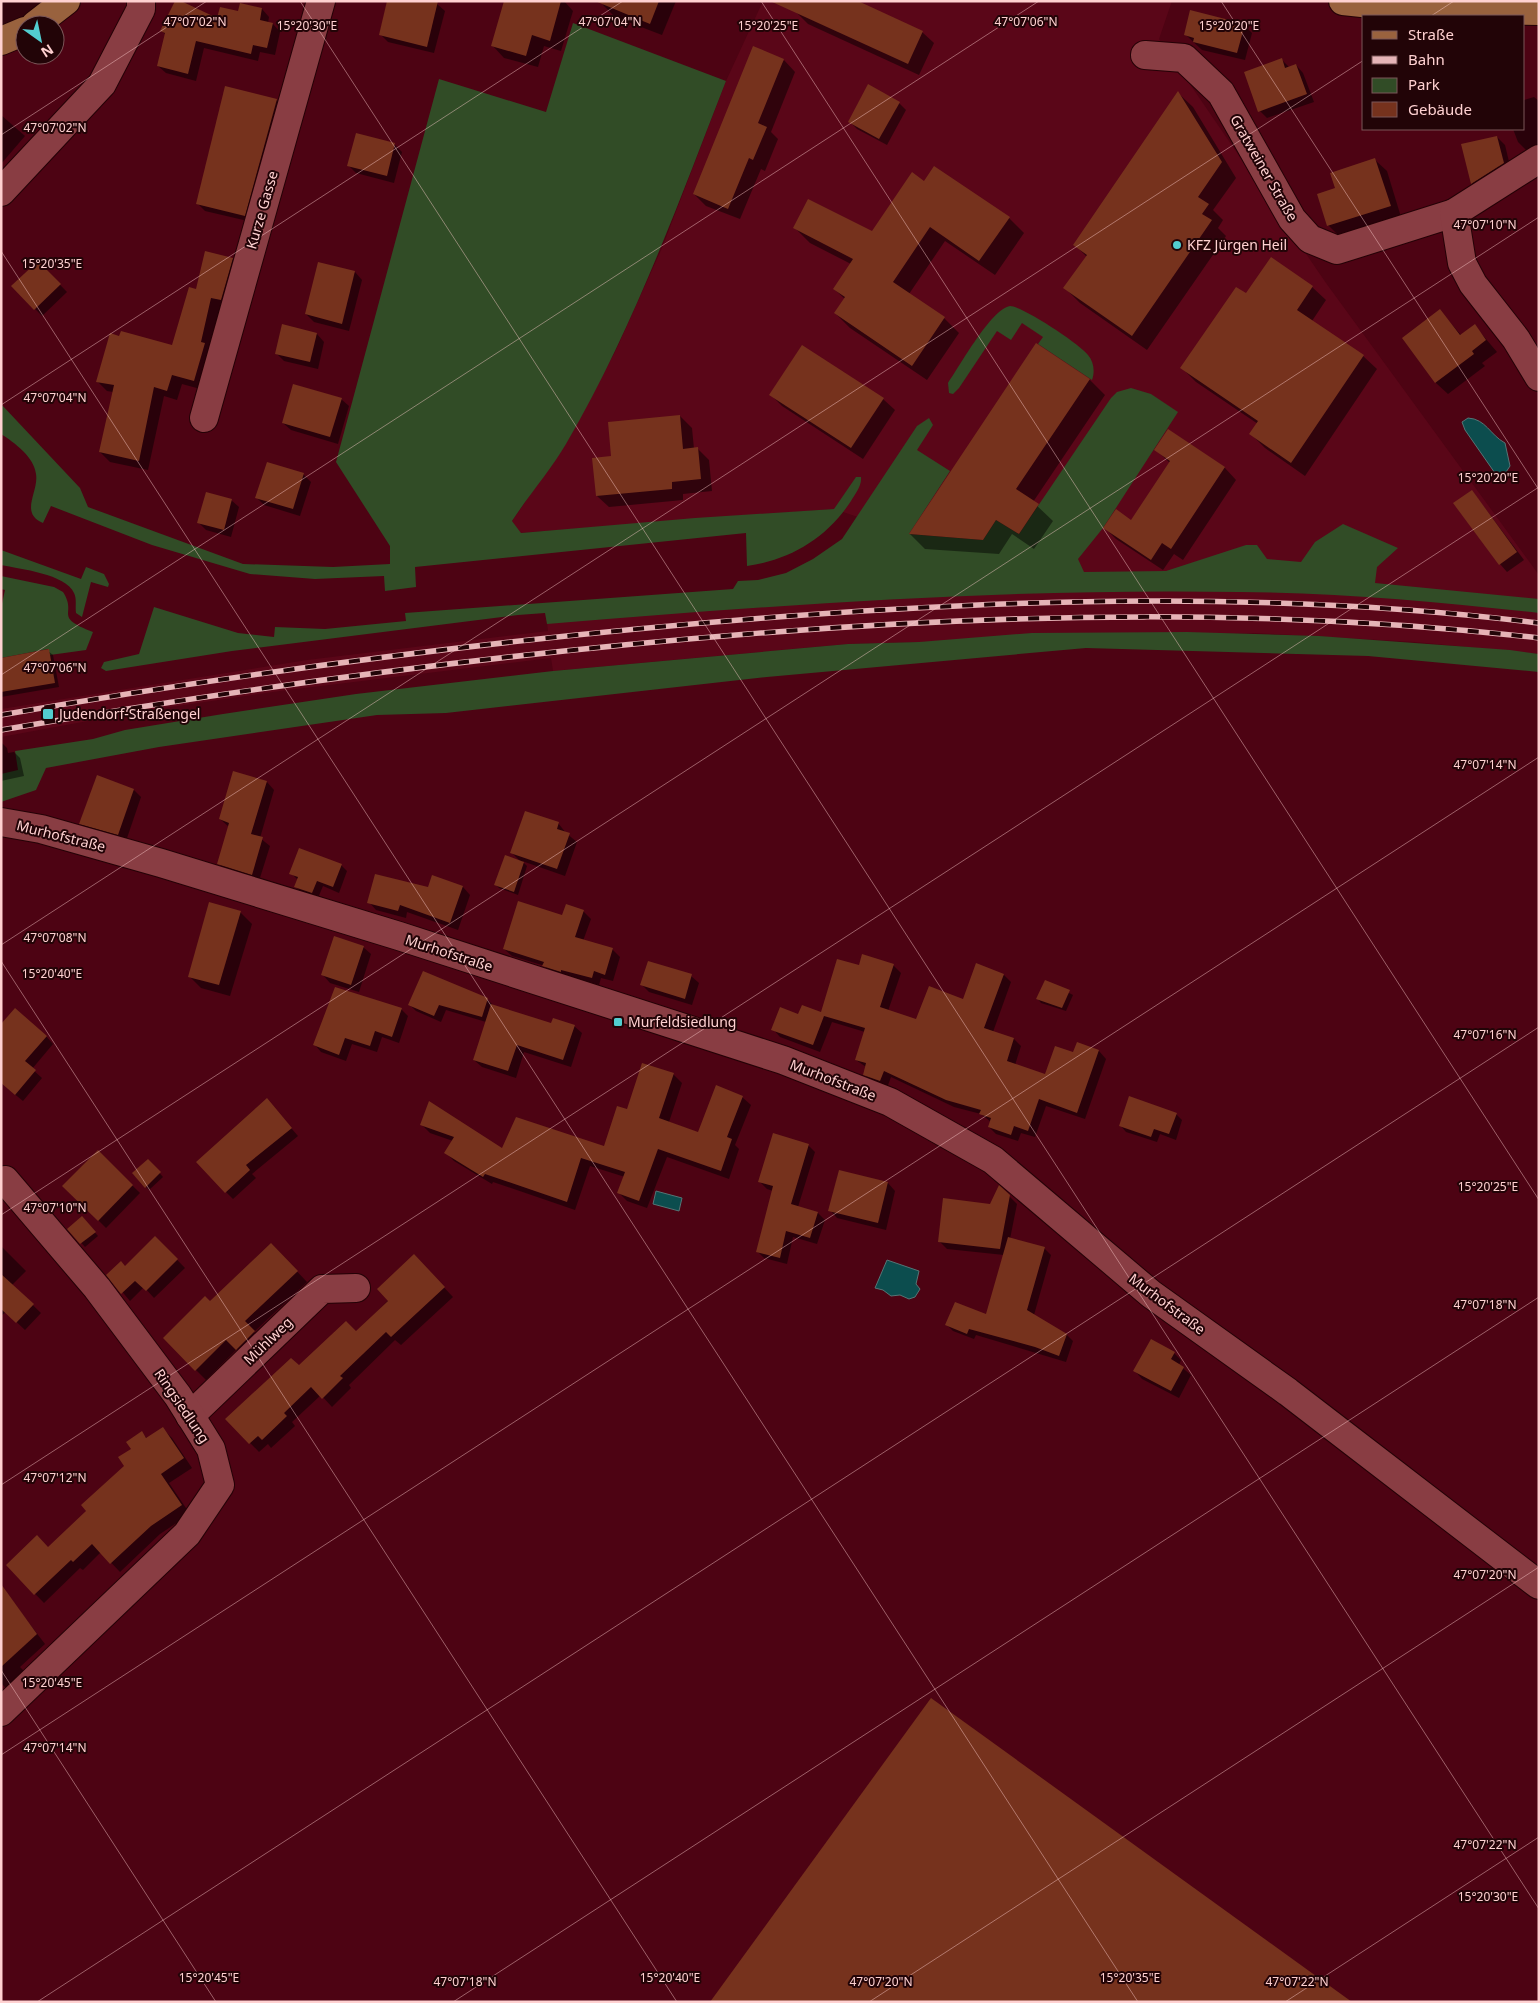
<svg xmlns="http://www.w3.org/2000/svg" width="1540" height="2003" viewBox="0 0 1540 2003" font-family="'Noto Sans',sans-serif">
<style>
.built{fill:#5a0618}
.green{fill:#314c26}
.water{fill:#0c4d4e;stroke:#557575}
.shadow{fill:#0007}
.building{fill:#76321d}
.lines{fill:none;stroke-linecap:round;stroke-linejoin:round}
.minor-casing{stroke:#240206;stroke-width:30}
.major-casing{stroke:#240206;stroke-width:30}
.minor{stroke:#893d43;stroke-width:28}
.major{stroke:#99623e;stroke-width:28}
.rail-casing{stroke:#e6b4b7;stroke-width:5.5}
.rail{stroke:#220407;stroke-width:4;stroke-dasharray:11;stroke-linecap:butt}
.ticks{fill:none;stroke:#ffd1d1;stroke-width:1;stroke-opacity:0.45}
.poi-dot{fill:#52cdcf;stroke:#220407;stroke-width:2}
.labels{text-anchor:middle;stroke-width:4;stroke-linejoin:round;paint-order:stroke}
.street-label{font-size:14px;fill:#ffd1d1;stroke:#220407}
.poi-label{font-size:14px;fill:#ffd1d1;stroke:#220407;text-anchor:start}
.ticks-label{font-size:12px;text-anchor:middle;fill:#ffd1d1;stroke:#220407;stroke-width:4;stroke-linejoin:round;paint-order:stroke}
</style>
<rect width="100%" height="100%" fill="#4d0313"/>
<g class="built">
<polygon points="1,1 66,1 1,41"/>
<polygon points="763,1 1172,1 1159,39 1326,283 1539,575 1539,654 1415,642 1255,633 848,644 553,671 551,658 280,691 137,712 1,737 1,709 307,660 548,631 546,613 762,597 983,540 909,534 834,509 520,533 512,521 565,445 615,352 662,248 726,81"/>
</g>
<g class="green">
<path d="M573,23L726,81C678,204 633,329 566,444C550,471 529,495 512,521L521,533L695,518L834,509L856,477H861C862,486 855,494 851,501C827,538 790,560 747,566L746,533L415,567L416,587L385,591L384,576L315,579L250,574L152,545L51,506L43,523C19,513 39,492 36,474C34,457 15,443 1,434V404L80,488L88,507L243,564L333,567L390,564V546L336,462L439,79L546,112Z"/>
<path d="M1010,306C1022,306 1080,344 1088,355C1094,362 1095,372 1092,380L1038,344L1043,337L1022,323L1011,340L997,331L959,388L953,394L949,393L948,383C960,366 991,309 1010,306Z"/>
<path d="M1131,388L1151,394L1178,412L1103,528L1078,559L1084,572L1166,571L1246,545H1257L1267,559L1301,562L1315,542L1343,524L1398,548L1377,567L1375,583L1539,599V613C1440,602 1340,593 1240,592C1008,588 778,605 547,624L545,613L518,615L232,651L106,671L101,668L104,662L139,654L154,607L238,633L274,637L275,627L325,629L406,621L405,613L733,589L738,581L758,580L786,573L813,559L842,539L917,426L929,418L933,425L917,450L950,471L909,534L983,540L996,520L1019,534L1111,398L1117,392Z"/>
<path d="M1,550L81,579L86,567L104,574L109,584L108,587L91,582L82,617L76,613C75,606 77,599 74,593C66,574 20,569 1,565Z"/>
<path d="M1,576L54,587L63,592C78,615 52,616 93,632L86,650L50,655L48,649L1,658V608L5,590L1,589Z"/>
<polygon points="1187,632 1319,636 1510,650 1539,654 1539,672 1368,656 1086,648 767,677 446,713 377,715 159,747 46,768 36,790 1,802 1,774 18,770 15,751 93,739 125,730 223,714 356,694 553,671 848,644 919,642 1032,633"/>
</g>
<g class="water">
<path d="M1468,418C1486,419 1490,435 1505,443L1510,466L1502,478L1497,476L1465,430L1462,422Z"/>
<polygon points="656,1191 682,1198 679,1211 653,1204"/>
<polygon points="887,1260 919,1271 916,1284 920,1289 915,1297 909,1299 900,1295 891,1296 883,1290 875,1288"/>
</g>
<g class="shadow">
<polygon points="1,1 72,1 1,30"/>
<polygon points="506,1 564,1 573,11 561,51 544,46 538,67 504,58 493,46"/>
<polygon points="605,1 676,1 662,35 615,17 603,5"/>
<polygon points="241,4 262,9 269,17 268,23 273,24 280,32 275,55 260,52 258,61 204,48 196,81 166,73 158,66 166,35 162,31 218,20 239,12"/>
<polygon points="437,4 445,11 434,53 388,42 380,34"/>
<polygon points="796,12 922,32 934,43 919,75 808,24"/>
<polygon points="1244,25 1252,33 1245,60 1202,50 1186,35"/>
<polygon points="1281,59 1289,67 1296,65 1303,73 1314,102 1267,118 1260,111"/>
<polygon points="784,60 795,72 771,132 778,139 765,171 761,169 740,219 706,206 694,194"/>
<polygon points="1178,93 1193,107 1236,178 1213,210 1223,220 1218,228 1226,236 1147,350 1080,303 1065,288 1087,257 1075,245"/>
<polygon points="1534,97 1539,101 1539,145 1526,150 1518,142 1513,129 1524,129 1524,100"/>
<polygon points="277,100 284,107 252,222 205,211 198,204"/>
<polygon points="899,103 906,110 887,145 857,129 849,121"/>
<polygon points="1,115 25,136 1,164"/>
<polygon points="1497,137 1505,145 1511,170 1479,191 1472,183"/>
<polygon points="394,144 402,152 394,183 356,173 349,166"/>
<polygon points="1375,160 1387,171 1401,217 1340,237 1328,225 1337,189"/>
<polygon points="924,183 1009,218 1024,233 995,275 945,241 909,294 944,318 959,333 927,380 850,328 835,313 845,299 834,289 851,264 810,243 795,228 872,232"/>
<polygon points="232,259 242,268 230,309 221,307 204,390 182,384 177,400 164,396 148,470 110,462 100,452 113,392 107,391 98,382 173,347 197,290"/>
<polygon points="38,262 67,292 42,316 13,286"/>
<polygon points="355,272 362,280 349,331 314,322 306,314"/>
<polygon points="1312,287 1326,300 1312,321 1363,356 1377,369 1305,476 1265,448 1251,434 1258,424 1196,382 1182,368 1246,295"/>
<polygon points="1440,311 1461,335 1474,325 1497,352 1482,363 1485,366 1448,394 1436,383 1403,339"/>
<polygon points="317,334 324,342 318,369 284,361 276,353"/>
<polygon points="1036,345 1090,380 1105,395 1033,502 1053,521 1034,549 1012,534 999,554 925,549 910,534"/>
<polygon points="771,395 883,399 895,410 863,459 782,406"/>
<polygon points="341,399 349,406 338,444 291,430 283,423"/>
<polygon points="680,416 692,428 694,449 698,449 709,460 712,491 683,494 683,500 609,507 597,496 612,457"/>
<polygon points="1168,431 1225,468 1236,480 1183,560 1174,554 1163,570 1116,539 1105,528 1131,521 1170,463 1156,450"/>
<polygon points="303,474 311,482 300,516 264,505 257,498"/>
<polygon points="1472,491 1524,560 1507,572 1500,564"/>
<polygon points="231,500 239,507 231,537 206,530 199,523"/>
<polygon points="48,651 53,655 59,687 1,697 1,659"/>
<polygon points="1,742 7,748 8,753 14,752 20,758 24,776 1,781"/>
<polygon points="267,782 274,790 260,838 270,846 259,881 226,871 218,863 229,827 220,819"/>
<polygon points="134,790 141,797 126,841 88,831 80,823"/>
<polygon points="558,823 566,833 577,842 565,876 522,861 527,866 518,895 499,888 496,885 521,862 512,853"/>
<polygon points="341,865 347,871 339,893 323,886 318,898 302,893 296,887 298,880 291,873"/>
<polygon points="463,887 470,895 458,930 407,912 406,918 376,910 369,902 429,889"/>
<polygon points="583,911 591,919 583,941 612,949 620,957 613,981 601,978 599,985 569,976 568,978 551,973 545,966 512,956 504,949 563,916"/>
<polygon points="240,912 252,924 230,996 201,988 189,976"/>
<polygon points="363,947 371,954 359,992 330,983 323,975"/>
<polygon points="863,956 894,966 901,973 888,1011 917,1021 964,1000 1004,975 1011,982 993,1032 1014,1039 1021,1046 1015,1065 1046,1075 1074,1053 1077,1044 1099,1051 1106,1059 1085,1119 1046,1106 1035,1137 1021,1133 1018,1141 996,1134 989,1127 991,1122 981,1114 954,1107 891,1077 887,1088 871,1081 864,1074 866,1067 856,1060 865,1032 832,1022 820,1052 780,1037 773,1029 799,1015 822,1014 859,966"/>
<polygon points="691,976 699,983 692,1005 649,992 642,985"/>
<polygon points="1046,981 1073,995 1066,1011 1041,1003 1038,999"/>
<polygon points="487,999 494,1006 552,1025 574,1026 582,1033 571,1067 524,1052 516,1078 482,1067 474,1060 486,1022 446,1010 441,1022 416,1011 410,1005"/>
<polygon points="401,1009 408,1016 399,1043 382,1037 377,1052 352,1044 346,1061 321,1052 315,1045"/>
<polygon points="46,1036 53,1044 32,1069 42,1078 23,1101 1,1083"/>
<polygon points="673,1074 682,1083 669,1122 699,1133 742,1097 751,1105 735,1145 739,1149 729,1179 667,1157 647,1208 627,1201 619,1193 625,1177 590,1166 575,1210 493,1182 492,1184 454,1161 446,1153 453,1141 430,1133 422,1125 503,1150 605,1147 628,1111"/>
<polygon points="267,1100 298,1136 252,1174 256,1178 233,1199 226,1192"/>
<polygon points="1176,1114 1182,1120 1176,1140 1160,1134 1157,1142 1126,1132 1120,1125"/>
<polygon points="808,1145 815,1152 798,1207 818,1213 825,1220 817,1244 793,1237 787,1264 764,1258 757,1251 773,1191 767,1189 760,1182"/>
<polygon points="98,1152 140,1193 106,1228 64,1186"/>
<polygon points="148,1160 163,1177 149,1190 133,1174"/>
<polygon points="839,1171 888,1183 895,1191 886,1230 837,1218 830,1210"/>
<polygon points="1009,1196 1017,1204 1010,1239 1044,1248 1051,1255 1034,1315 1067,1335 1073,1341 1066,1362 976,1335 974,1339 953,1331 947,1325 987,1316 1004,1255 947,1249 939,1241 990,1205"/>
<polygon points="85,1221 98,1236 85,1247 69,1229"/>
<polygon points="155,1237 185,1268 154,1298 144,1287 130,1301 108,1275 125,1267"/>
<polygon points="271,1244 307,1282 254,1332 264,1342 247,1359 237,1349 206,1380 164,1338 210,1303"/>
<polygon points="1,1246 26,1271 12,1285 41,1313 25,1330 6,1312 1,1316"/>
<polygon points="423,1265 453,1297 401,1345 395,1340 349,1385 351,1388 332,1407 321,1395 292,1422 295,1426 271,1448 268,1444 259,1452 227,1419 299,1367 356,1333"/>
<polygon points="1174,1353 1181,1360 1179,1365 1191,1375 1179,1398 1142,1379 1135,1371"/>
<polygon points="163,1429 172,1438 192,1468 169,1483 190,1514 160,1534 120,1572 101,1552 83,1570 80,1568 44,1603 7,1565 48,1548 88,1511 125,1466 141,1433 148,1439"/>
<polygon points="9,1597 45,1644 20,1667 31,1678 13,1695 1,1683 1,1605"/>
</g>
<g class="building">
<polygon points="175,1 181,1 217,18 220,7 238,11 240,3 262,8 260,20 273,23 267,48 253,45 251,54 196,41 188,74 157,66 165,33 160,31"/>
<polygon points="387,1 438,1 427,47 379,35"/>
<polygon points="504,1 561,1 550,41 532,35 526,56 491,46"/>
<polygon points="595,1 659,1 650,24"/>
<polygon points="770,1 858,1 923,31 908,64"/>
<polygon points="1190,10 1245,24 1237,53 1193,42 1194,38 1184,35"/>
<polygon points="753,46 784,59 758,123 767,127 753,160 749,158 728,209 693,194"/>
<polygon points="1282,58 1285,68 1296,64 1307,94 1258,112 1244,72"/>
<polygon points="868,84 900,102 879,139 848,122"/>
<polygon points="225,86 277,99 245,216 196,204"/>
<polygon points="1178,91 1222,162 1198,197 1209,204 1202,214 1212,220 1132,336 1063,288 1087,255 1073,245"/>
<polygon points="356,133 395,143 387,176 347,166"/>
<polygon points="1497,136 1504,163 1471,184 1461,144"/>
<polygon points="1375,158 1391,206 1327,226 1317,194 1335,188 1330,173"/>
<polygon points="934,166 1010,217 979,261 930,227 893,282 945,317 912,366 834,313 845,297 833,289 853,259 793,228 808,199 872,231 912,172 924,181"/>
<polygon points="205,251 233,258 221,300 211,298 201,342 205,343 194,381 172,375 167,391 154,387 139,461 99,452 114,385 96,382 110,333 119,336 121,331 172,345 189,287 196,289"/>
<polygon points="1271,257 1313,286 1297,310 1364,355 1291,463 1249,434 1258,421 1180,368 1236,287 1246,293"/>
<polygon points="38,261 61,284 34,310 11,286"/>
<polygon points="318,262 355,271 342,324 305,314"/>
<polygon points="1440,309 1460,335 1475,324 1486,340 1472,351 1474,354 1435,383 1402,338"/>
<polygon points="282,324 317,333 310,362 275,354"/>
<polygon points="1036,343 1090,379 1016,489 1039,504 1019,534 996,520 983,540 909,534"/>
<polygon points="802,345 884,398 851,448 769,395"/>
<polygon points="293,384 342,398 330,437 282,423"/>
<polygon points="680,415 683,449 698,447 701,479 672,482 672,489 596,496 592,458 611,456 608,422"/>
<polygon points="1168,429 1225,467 1171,549 1162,543 1151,560 1103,528 1116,509 1131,520 1170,461 1154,450"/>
<polygon points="267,462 304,473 293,509 255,498"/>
<polygon points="1472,490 1517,552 1499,565 1453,503"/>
<polygon points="206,492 232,499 224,530 197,523"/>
<polygon points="49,649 55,683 1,692 1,658"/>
<polygon points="233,771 267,781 251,834 263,837 252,875 217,864 229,823 219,819"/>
<polygon points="97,775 134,789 118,835 79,824"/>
<polygon points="525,811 559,822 557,829 570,833 557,869 510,853"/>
<polygon points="299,848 342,864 333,887 317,881 312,893 294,887 298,877 289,874"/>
<polygon points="505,855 524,862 514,892 494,885"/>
<polygon points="375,874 428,887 432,875 463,886 450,923 400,905 398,911 367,903"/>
<polygon points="518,901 562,915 566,904 584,910 575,937 613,948 605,975 594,971 592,978 561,970 561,972 542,966 544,962 503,949"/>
<polygon points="209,902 241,911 219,985 188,977"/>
<polygon points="334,936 364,946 351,985 321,975"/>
<polygon points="862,954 894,964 880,1007 916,1019 929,986 963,999 976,963 1004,974 984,1028 1014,1038 1007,1061 1045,1074 1055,1046 1073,1052 1077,1042 1099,1050 1077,1113 1039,1099 1028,1131 1014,1126 1011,1135 988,1127 991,1118 979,1114 981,1110 946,1100 884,1071 880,1081 863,1075 866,1063 855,1060 865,1028 824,1016 813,1045 771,1030 780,1007 798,1014 802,1005 821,1012 837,959 859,965"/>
<polygon points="648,961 692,974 685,999 640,985"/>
<polygon points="423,971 488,998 482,1017 439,1005 434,1016 408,1005"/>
<polygon points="1045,980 1070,990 1062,1008 1036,999"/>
<polygon points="335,987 402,1008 392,1037 375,1031 370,1046 345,1038 339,1055 313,1045"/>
<polygon points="491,1004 551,1023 553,1018 575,1025 563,1060 517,1045 508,1071 473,1060"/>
<polygon points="15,1008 47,1036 25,1061 36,1070 15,1095 1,1083 1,1024"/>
<polygon points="642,1063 674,1073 659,1118 698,1132 716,1085 743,1096 727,1137 732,1139 721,1171 658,1149 639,1201 617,1193 625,1172 581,1158 567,1202 485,1174 483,1177 444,1153 454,1137 420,1125 429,1101 502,1148 516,1117 604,1146 617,1106 627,1109"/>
<polygon points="1129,1096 1177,1113 1169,1134 1154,1129 1151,1137 1119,1126"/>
<polygon points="267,1098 292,1128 246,1165 250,1170 225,1193 196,1162"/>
<polygon points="773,1133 809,1144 791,1204 818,1212 810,1238 786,1231 780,1258 756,1252 773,1186 758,1182"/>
<polygon points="98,1150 133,1185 98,1221 62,1186"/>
<polygon points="148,1159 161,1172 145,1188 132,1173"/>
<polygon points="839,1170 888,1182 878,1223 828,1211"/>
<polygon points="999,1185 1010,1195 1000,1249 938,1242 943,1198 990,1204"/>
<polygon points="82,1216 96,1232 80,1244 67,1229"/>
<polygon points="155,1236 178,1259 146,1291 135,1281 121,1294 106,1275 121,1261 125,1266"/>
<polygon points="1008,1237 1045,1247 1027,1310 1067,1334 1059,1356 1035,1347 969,1329 967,1334 945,1325 955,1302 986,1314"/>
<polygon points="271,1243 298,1271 245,1321 255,1331 236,1350 226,1340 195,1371 163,1338 205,1296 210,1301"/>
<polygon points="414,1254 445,1287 391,1337 386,1332 340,1376 343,1378 322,1399 311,1387 284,1413 287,1416 262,1440 258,1436 249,1444 225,1419 291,1358 299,1365 346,1321 356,1331 388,1301 377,1289"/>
<polygon points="1,1274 34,1304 16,1323 1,1309"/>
<polygon points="1151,1339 1175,1352 1171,1359 1184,1367 1171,1391 1133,1371"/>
<polygon points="163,1427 184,1458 161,1474 182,1505 151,1526 110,1564 92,1544 73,1562 71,1560 34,1595 6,1565 37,1535 48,1547 86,1511 81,1505 124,1466 118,1457 131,1449 126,1442 142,1431 146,1438"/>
<polygon points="1,1584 37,1634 1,1667"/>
<polygon points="931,1698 1352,2002 710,2002"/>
</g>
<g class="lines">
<defs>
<g id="minor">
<polyline points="1145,55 1184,58 1221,93 1292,219 1310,239 1337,250 1454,213"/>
<polyline points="1539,159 1454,213 1462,263 1473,284 1516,339 1539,377"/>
<polyline points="1,192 102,84 141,9 141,1"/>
<polyline points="204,418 321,1"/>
<polyline points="1,822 41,829 161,863 399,936 783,1060 890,1102 993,1160 1151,1294 1288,1392 1539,1585"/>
<polyline points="190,1416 322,1289 356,1288"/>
<polyline points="1,1712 187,1534 220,1485 211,1449 178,1396 97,1288 5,1180"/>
</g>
<g id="major">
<polyline points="1343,1 1419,9 1539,11"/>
<polyline points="35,25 66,1"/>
<polyline points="1,41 25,31"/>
</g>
</defs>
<use href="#minor" class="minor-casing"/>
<use href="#major" class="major-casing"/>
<use href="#minor" class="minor"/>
<use href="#major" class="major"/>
<defs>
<g id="rail">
<path d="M1,715C254,671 508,638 764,618C1021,598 1282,591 1539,623"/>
<path d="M1,730C249,687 497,654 748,634C1012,613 1276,608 1539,638"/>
</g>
</defs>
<use href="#rail" class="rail-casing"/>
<use href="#rail" class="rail"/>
</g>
<path class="ticks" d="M300,1L1539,1909M761,1L1539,1200M1221,1L1539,490M1431,16L1454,1M1,135L207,1M1,251L1138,2002M1,405L623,1M1,675L1039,1M1,945L1364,60M1,961L677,2002M1,1215L1539,217M1,1485L1539,487M1,1670L216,2002M1,1755L1539,757M37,2002L1539,1027M453,2002L1539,1297M869,2002L1539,1567M1285,2002L1539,1837"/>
<g class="poi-dot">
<circle cx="1177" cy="245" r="5"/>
<rect x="42" y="708" width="12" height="12" rx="2.5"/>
<rect x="613" y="1017" width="10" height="10" rx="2.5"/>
</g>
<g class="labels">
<g class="street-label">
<text transform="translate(1264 168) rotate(60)" y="5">Gratweiner Straße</text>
<text transform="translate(262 210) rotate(-74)" y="5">Kurze Gasse</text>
<text transform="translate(61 836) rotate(14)" y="5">Murhofstraße</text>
<text transform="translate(449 953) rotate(18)" y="5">Murhofstraße</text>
<text transform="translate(833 1080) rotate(21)" y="5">Murhofstraße</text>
<text transform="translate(1167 1304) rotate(37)" y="5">Murhofstraße</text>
<text transform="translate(268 1341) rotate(-44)" y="5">Mühlweg</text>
<text transform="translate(182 1406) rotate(56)" y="5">Ringsiedlung</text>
</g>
<g class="poi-label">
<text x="1187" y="250">KFZ Jürgen Heil</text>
<text x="59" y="719">Judendorf-Straßengel</text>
<text x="628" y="1027">Murfeldsiedlung</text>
</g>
</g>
<g class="ticks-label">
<text x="195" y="26">47°07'02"N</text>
<text x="610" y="26">47°07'04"N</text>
<text x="1026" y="26">47°07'06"N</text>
<text x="307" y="30">15°20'30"E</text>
<text x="768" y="30">15°20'25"E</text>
<text x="1229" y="30">15°20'20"E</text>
<text x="55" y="132">47°07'02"N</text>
<text x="1485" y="229">47°07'10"N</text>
<text x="52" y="268">15°20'35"E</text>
<text x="55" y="402">47°07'04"N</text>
<text x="1488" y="482">15°20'20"E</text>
<text x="55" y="672">47°07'06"N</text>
<text x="1485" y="769">47°07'14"N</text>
<text x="55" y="942">47°07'08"N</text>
<text x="52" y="978">15°20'40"E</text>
<text x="1485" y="1039">47°07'16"N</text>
<text x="1488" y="1191">15°20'25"E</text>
<text x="55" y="1212">47°07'10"N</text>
<text x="1485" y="1309">47°07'18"N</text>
<text x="55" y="1482">47°07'12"N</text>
<text x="1485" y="1579">47°07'20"N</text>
<text x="52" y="1687">15°20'45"E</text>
<text x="55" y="1752">47°07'14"N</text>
<text x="1485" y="1849">47°07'22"N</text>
<text x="1488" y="1901">15°20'30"E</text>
<text x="209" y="1982">15°20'45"E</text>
<text x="670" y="1982">15°20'40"E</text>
<text x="1130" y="1982">15°20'35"E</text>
<text x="465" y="1986">47°07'18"N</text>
<text x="881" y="1986">47°07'20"N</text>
<text x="1297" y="1986">47°07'22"N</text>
</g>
<rect width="1540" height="2003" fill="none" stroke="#ffd1d1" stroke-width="5"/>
<rect x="1362" y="15" width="162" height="115" fill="#220407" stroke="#7a5658"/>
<rect x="1372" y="31" width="25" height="8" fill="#99623e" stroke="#7a5658"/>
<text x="1408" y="40" font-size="15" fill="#ffd1d1">Straße</text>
<rect x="1372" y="56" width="25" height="8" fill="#e6b4b7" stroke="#7a5658"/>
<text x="1408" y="65" font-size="15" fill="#ffd1d1">Bahn</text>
<rect x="1372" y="78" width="25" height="15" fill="#314c26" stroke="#7a5658"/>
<text x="1408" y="90" font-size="15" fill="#ffd1d1">Park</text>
<rect x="1372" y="102" width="25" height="15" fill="#76321d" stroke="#7a5658"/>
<text x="1408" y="115" font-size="15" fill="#ffd1d1">Gebäude</text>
<g transform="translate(40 40) rotate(147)"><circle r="24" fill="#220407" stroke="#7a5658"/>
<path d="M0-4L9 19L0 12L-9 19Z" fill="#52cdcf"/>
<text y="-8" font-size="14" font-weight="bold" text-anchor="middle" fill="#ffd1d1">N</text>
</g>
</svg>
